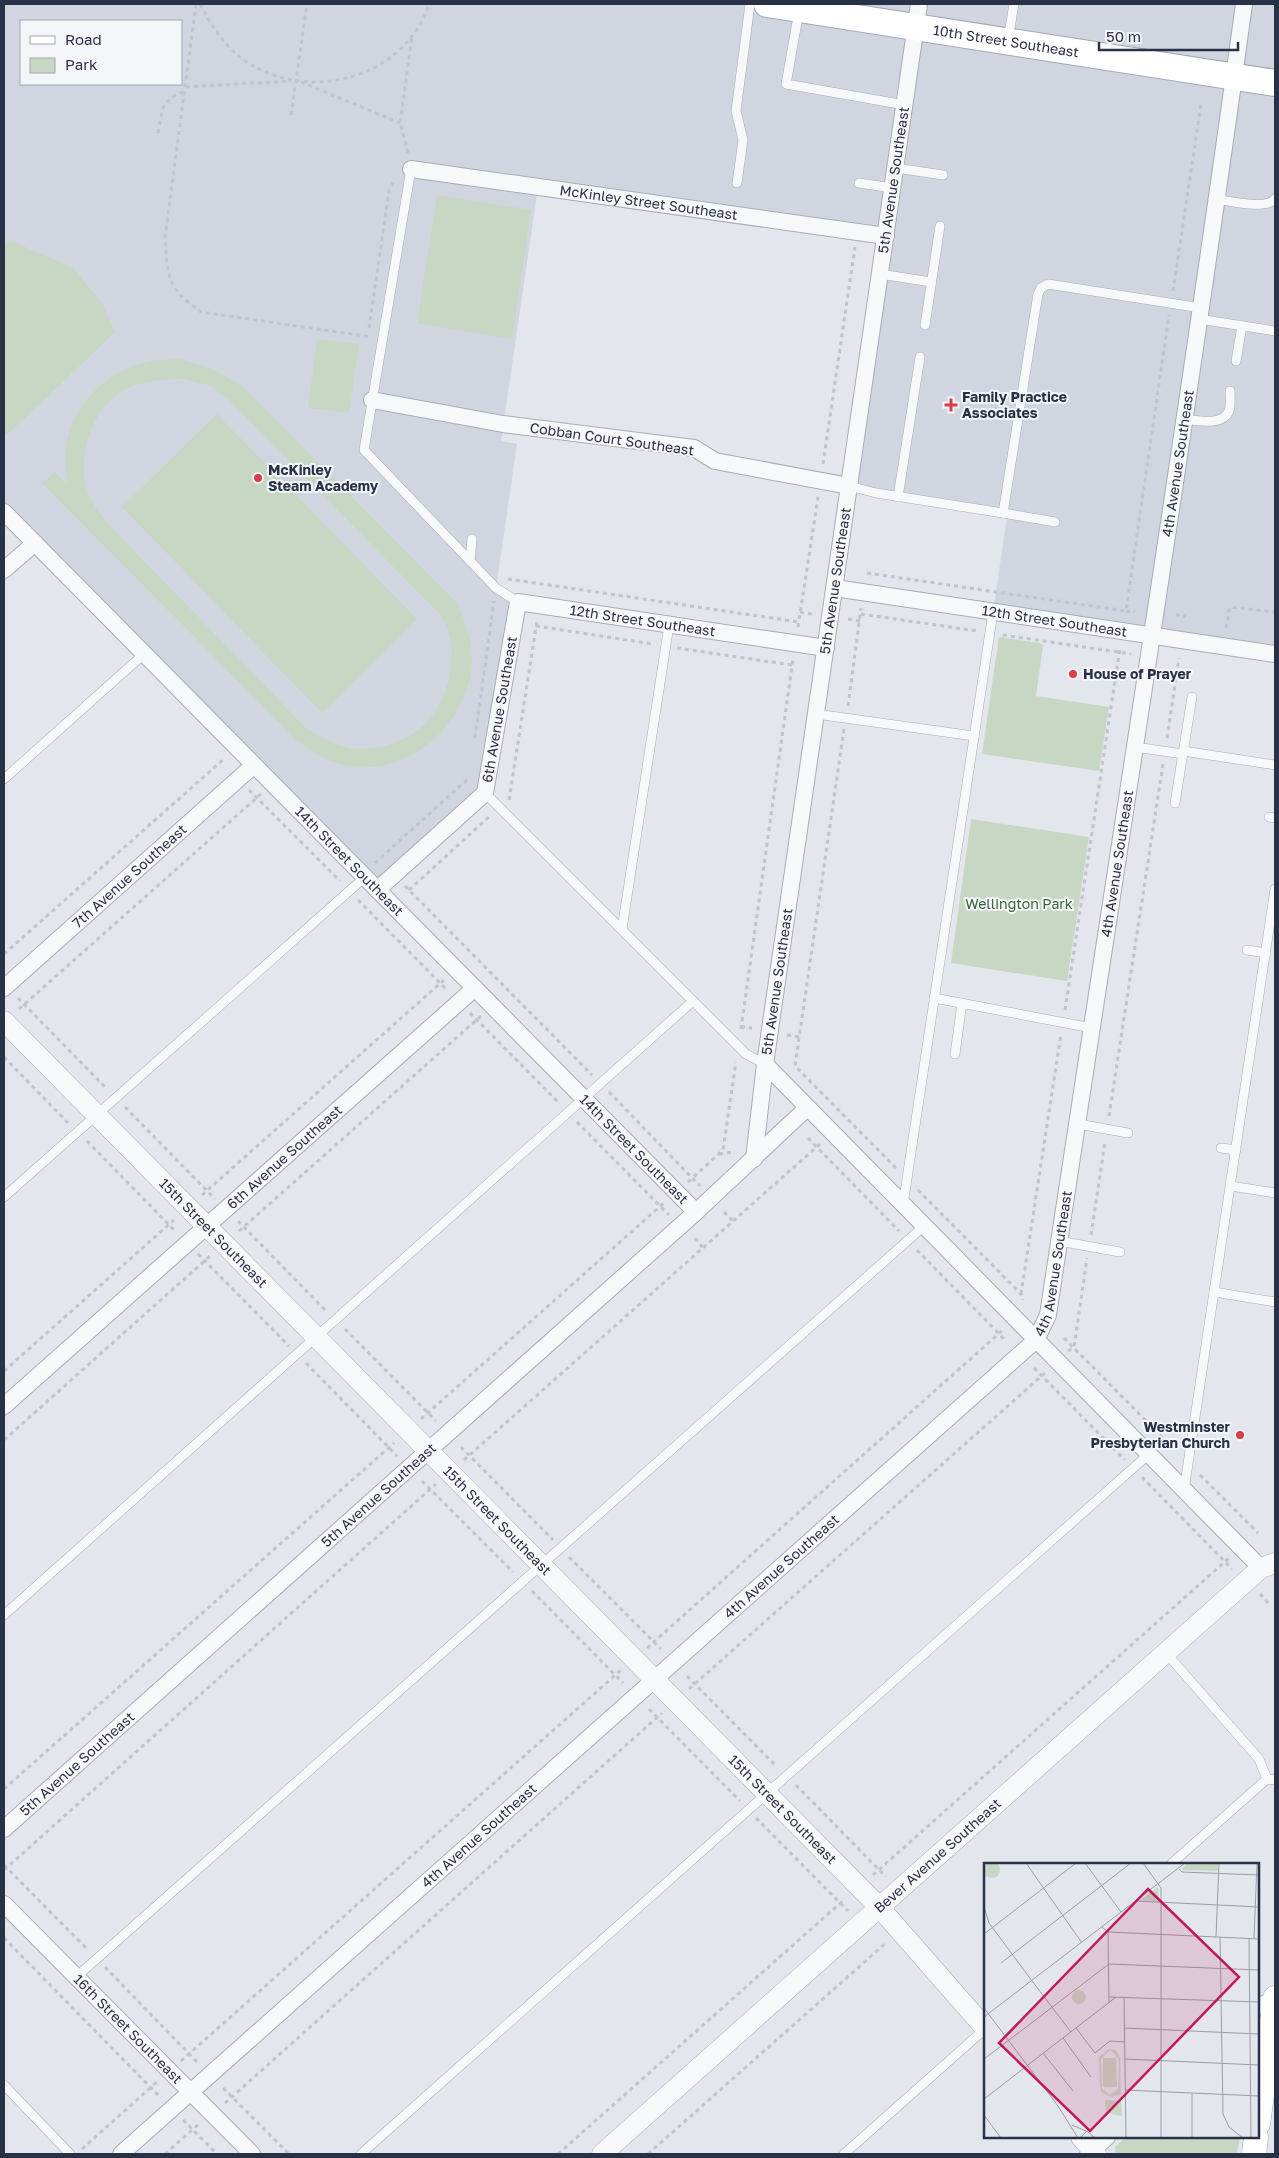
<svg xmlns="http://www.w3.org/2000/svg" width="1279" height="2158" viewBox="0 0 1279 2158" font-family="'Golos Text',sans-serif">
<style>
.built{fill:#d1d5df;fill-rule:evenodd}
.green{fill:#c7d7c4;fill-rule:evenodd}
.lines{fill:none;stroke-linecap:round;stroke-linejoin:round}
.service-casing{stroke:#a7acb8;stroke-width:10}
.minor-casing{stroke:#a7acb8;stroke-width:18}
.tertiary-casing{stroke:#a7acb8;stroke-width:21}
.secondary-casing{stroke:#a7acb8;stroke-width:25}
.primary-casing{stroke:#a1a9ba;stroke-width:28}
.path{stroke:#c1c4cb;stroke-width:3;stroke-dasharray:4 4;stroke-linecap:butt}
.service{stroke:#f7f8fa;stroke-width:9}
.minor{stroke:#f7f8fa;stroke-width:16}
.tertiary{stroke:#f7f8fa;stroke-width:20}
.secondary{stroke:#fff;stroke-width:24}
.primary{stroke:#fff;stroke-width:26}
.poi-dot{fill:#dc3e48;stroke:#f4f5f9;stroke-width:2}
.labels{text-anchor:middle;stroke-width:4;stroke-linejoin:round;paint-order:stroke}
.street-label{font-size:14px;fill:#293147;stroke:#f4f5f9}
.poi-label{font-size:14px;font-weight:bold;fill:#293147;stroke:#f4f5f9;text-anchor:start}
.park-label{font-size:14px;fill:#3a6435;stroke:#f4f5f9}
.inset-road{fill:none;stroke:#999eab;stroke-width:1}
.view{fill:#c2185b;fill-opacity:0.15;stroke:#c2185b;stroke-width:2.5}
.inset-edge{fill:none;stroke:#293147;stroke-width:2.5}
</style>
<rect width="100%" height="100%" fill="#e3e6ed"/>
<path class="built" d="M4,4H1275V658L993,612L1008,510L849,485L886,236L538,187L501,441L517,444L496,588L518,602L485,793L377,890L4,512ZM21,21H181V84H21Z"/>
<g class="green">
<polygon points="437,195 531,210 512,339 417,323"/>
<polygon points="14,242 73,268 102,303 115,332 9,433 4,434 4,244"/>
<polygon points="317,339 359,344 349,413 308,408"/>
<path d="M180,359L211,368L243,387L458,604C465,622 473,643 472,663C468,723 410,777 349,766C328,763 312,752 295,739L42,483L55,472L67,484C67,474 65,463 65,453C69,409 104,371 146,362C157,359 169,360 180,359ZM184,379L211,386L230,401L441,615C444,622 448,629 450,636C453,649 451,665 449,678C438,724 405,749 357,749C339,748 320,736 305,727L107,523C98,510 88,498 85,483C79,447 95,404 128,388C146,380 166,379 184,379Z"/>
<polygon points="217,414 417,619 322,713 122,507"/>
<polygon points="999,637 1040,643 1043,646 1036,696 1109,707 1099,771 982,754"/>
<polygon points="971,819 1089,837 1067,981 951,963"/>
<polygon points="1126,2137 1240,2137 1237,2154 1116,2154 1115,2147"/>
</g>
<g class="lines">
<defs>
<g id="service">
<polyline points="799,11 786,84 905,105"/>
<polyline points="1008,40 1014,4"/>
<polyline points="896,168 943,175"/>
<polyline points="411,169 364,450 496,588 518,602"/>
<polyline points="737,183 743,140 736,111 750,4"/>
<polyline points="859,183 893,188"/>
<path d="M1215,199C1230,201 1266,210 1275,199"/>
<polyline points="880,274 931,282"/>
<polyline points="1199,319 1275,331"/>
<polyline points="925,325 940,226"/>
<polyline points="1236,361 1242,326"/>
<path d="M1184,419C1197,420 1222,427 1229,411C1231,406 1230,397 1230,391"/>
<polyline points="849,486 876,493 1003,513 1038,294 1041,288 1048,284 1201,308"/>
<polyline points="898,497 920,357"/>
<polyline points="1003,513 1055,522"/>
<polyline points="470,561 472,539"/>
<polyline points="816,714 974,736"/>
<polyline points="1135,747 1183,754"/>
<polyline points="1183,751 1275,765"/>
<polyline points="4,779 144,654"/>
<polyline points="485,793 746,1054 765,1064"/>
<polyline points="1175,803 1192,697"/>
<polyline points="1269,817 1275,818"/>
<polyline points="622,929 669,625"/>
<polyline points="1247,950 1266,953"/>
<polyline points="934,998 1092,1028"/>
<polyline points="955,1054 962,1003"/>
<polyline points="1078,1124 1128,1133"/>
<polyline points="1221,1148 1236,1150"/>
<polyline points="1231,1186 1275,1193"/>
<polyline points="4,1197 365,877"/>
<polyline points="903,1205 993,612"/>
<polyline points="1059,1241 1120,1252"/>
<polyline points="1214,1292 1275,1302"/>
<polyline points="1184,1490 1275,889"/>
<polyline points="4,1615 693,1001"/>
<polyline points="1166,1653 1259,1759 1267,1779"/>
<polyline points="1171,1864 1267,1779 1275,1780"/>
<polyline points="75,1978 923,1227"/>
<polyline points="4,2085 70,2154"/>
<polyline points="361,2154 1149,1454"/>
<polyline points="844,2154 985,2029"/>
</g>
<g id="minor">
<path id="s1" d="M411,169L886,236"/>
<polyline points="372,400 503,424 694,448 715,461 849,486"/>
<path id="s2" d="M4,512L696,1212"/>
<polyline points="4,570 35,543"/>
<path id="s3" d="M835,588L1275,654"/>
<path id="s4" d="M377,890L485,793L518,602L826,648"/>
<path id="s5" d="M4,988L254,765"/>
<polyline points="765,1064 1261,1568"/>
<path id="s6" d="M754,1159L765,1064L919,4"/>
<path id="s7" d="M4,1406L475,988"/>
<path id="s8" d="M4,1829L696,1212L807,1108"/>
<path id="s9" d="M4,1904L252,2154"/>
<polyline points="1258,2006 1275,2000"/>
<path id="s10" d="M121,2154L1036,1340L1048,1315C1114,878 1184,442 1244,4"/>
<polyline points="1088,2154 1107,2137"/>
</g>
<g id="tertiary">
<path id="s11" d="M4,1021L880,1908L985,2028"/>
<polyline points="1081,2137 1096,2154"/>
<path id="s12" d="M602,2154L1261,1568L1275,1563"/>
</g>
<g id="secondary">
<polyline points="1258,2124 1275,1998"/>
<polyline points="1254,2154 1256,2137"/>
</g>
<g id="primary">
<path id="s13" d="M767,4L1275,83"/>
</g>
</defs>
<use href="#service" class="service-casing"/>
<use href="#minor" class="minor-casing"/>
<use href="#tertiary" class="tertiary-casing"/>
<use href="#secondary" class="secondary-casing"/>
<use href="#primary" class="primary-casing"/>
<g class="path">
<path d="M196,4L165,237C168,278 166,287 201,312L372,337"/>
<path d="M200,4C214,31 232,57 261,70C324,100 407,72 429,4"/>
<polyline points="301,82 400,123"/>
<polyline points="186,87 291,81"/>
<polyline points="291,115 307,4"/>
<path d="M158,133C163,109 160,101 185,91"/>
<polyline points="408,153 400,123 412,36"/>
<polyline points="1173,291 1201,104"/>
<polyline points="369,328 389,191 395,179"/>
<polyline points="823,464 855,247"/>
<polyline points="867,573 1126,611 1169,315"/>
<polyline points="508,579 799,622"/>
<polyline points="800,612 812,614"/>
<polyline points="1126,612 1135,611"/>
<polyline points="861,614 977,631"/>
<polyline points="1176,615 1185,615 1182,622"/>
<polyline points="848,619 860,621"/>
<polyline points="536,626 653,644"/>
<polyline points="798,627 818,497"/>
<polyline points="1226,628 1230,607 1275,612"/>
<polyline points="1003,635 1131,654"/>
<polyline points="677,648 792,665"/>
<polyline points="848,706 861,608"/>
<polyline points="844,729 795,1066 896,1168"/>
<polyline points="475,738 494,601"/>
<polyline points="1167,738 1179,658"/>
<polyline points="249,790 340,881"/>
<polyline points="509,800 537,621"/>
<polyline points="375,863 470,777"/>
<polyline points="405,886 592,1075"/>
<polyline points="409,890 491,815"/>
<polyline points="358,900 447,990"/>
<polyline points="4,954 225,758"/>
<polyline points="18,998 106,1088"/>
<polyline points="19,1009 261,794"/>
<polyline points="1065,1010 1120,648"/>
<polyline points="470,1013 559,1103"/>
<polyline points="741,1027 752,1028"/>
<polyline points="741,1029 793,659"/>
<polyline points="787,1035 800,1037"/>
<polyline points="4,1057 68,1123"/>
<polyline points="609,1092 700,1186"/>
<polyline points="125,1107 215,1199"/>
<polyline points="1109,1116 1163,764"/>
<polyline points="577,1122 669,1215"/>
<polyline points="808,1138 899,1231"/>
<polyline points="87,1141 175,1231"/>
<polyline points="719,1154 733,1152"/>
<polyline points="688,1182 723,1150 736,1062"/>
<polyline points="918,1190 1021,1294 1023,1300"/>
<polyline points="202,1195 444,980"/>
<polyline points="724,1212 733,1221"/>
<polyline points="238,1221 326,1311"/>
<polyline points="239,1231 481,1016"/>
<polyline points="1091,1235 1105,1142"/>
<polyline points="695,1238 703,1248"/>
<polyline points="917,1250 1005,1340"/>
<polyline points="198,1254 289,1346"/>
<polyline points="1021,1294 1061,1034"/>
<polyline points="345,1329 436,1421"/>
<polyline points="1064,1338 1176,1451"/>
<polyline points="1068,1351 1074,1347 1087,1258"/>
<polyline points="306,1363 397,1456"/>
<polyline points="1034,1368 1125,1460"/>
<polyline points="4,1371 174,1220"/>
<polyline points="421,1419 665,1202"/>
<polyline points="4,1440 210,1256"/>
<polyline points="461,1447 553,1540"/>
<polyline points="464,1460 820,1144"/>
<polyline points="1200,1475 1258,1533"/>
<polyline points="1142,1477 1232,1569"/>
<polyline points="422,1481 513,1572"/>
<polyline points="569,1557 661,1649"/>
<polyline points="532,1591 623,1683"/>
<polyline points="1260,1594 1268,1603"/>
<polyline points="647,1648 1004,1329"/>
<polyline points="687,1676 777,1767"/>
<polyline points="689,1689 1045,1373"/>
<polyline points="649,1709 740,1801"/>
<polyline points="796,1785 886,1877"/>
<polyline points="4,1789 394,1443"/>
<polyline points="756,1818 848,1911"/>
<polyline points="4,1865 88,1950"/>
<polyline points="4,1870 436,1484"/>
<polyline points="873,1875 1229,1558"/>
<polyline points="4,1938 161,2098"/>
<polyline points="105,1967 197,2062"/>
<polyline points="181,2061 621,1670"/>
<polyline points="223,2088 289,2154"/>
<polyline points="225,2103 662,1713"/>
<polyline points="183,2120 217,2154"/>
<polyline points="82,2149 158,2081"/>
<polyline points="165,2154 200,2123"/>
<polyline points="558,2154 845,1899"/>
<polyline points="648,2154 887,1942"/>
</g>
<use href="#service" class="service"/>
<use href="#minor" class="minor"/>
<use href="#tertiary" class="tertiary"/>
<use href="#secondary" class="secondary"/>
<use href="#primary" class="primary"/>
</g>
<g class="poi-dot">
<path d="M948.5 397.5h5v5h5v5h-5v5h-5v-5h-5v-5h5z"/>
<circle cx="258" cy="478" r="5"/>
<circle cx="1073" cy="674" r="5"/>
<circle cx="1240" cy="1435" r="5"/>
</g>
<g class="labels">
<g class="street-label">
<text dy="5" stroke="none"><textPath href="#s13" startOffset="242">10th Street Southeast</textPath></text>
<text dy="5" stroke="none"><textPath href="#s6" startOffset="989">5th Avenue Southeast</textPath></text>
<text dy="5" stroke="none"><textPath href="#s1" startOffset="240">McKinley Street Southeast</textPath></text>
<text transform="translate(612 439) rotate(8)" y="5">Cobban Court Southeast</text>
<text dy="5" stroke="none"><textPath href="#s10" startOffset="2114">4th Avenue Southeast</textPath></text>
<text dy="5" stroke="none"><textPath href="#s6" startOffset="584">5th Avenue Southeast</textPath></text>
<text dy="5" stroke="none"><textPath href="#s4" startOffset="465">12th Street Southeast</textPath></text>
<text dy="5" stroke="none"><textPath href="#s3" startOffset="222">12th Street Southeast</textPath></text>
<text dy="5" stroke="none"><textPath href="#s4" startOffset="230">6th Avenue Southeast</textPath></text>
<text dy="5" stroke="none"><textPath href="#s2" startOffset="491">14th Street Southeast</textPath></text>
<text dy="5" stroke="none"><textPath href="#s10" startOffset="1709">4th Avenue Southeast</textPath></text>
<text dy="5" stroke="none"><textPath href="#s5" startOffset="168">7th Avenue Southeast</textPath></text>
<text dy="5" stroke="none"><textPath href="#s6" startOffset="179">5th Avenue Southeast</textPath></text>
<text dy="5" stroke="none"><textPath href="#s2" startOffset="896">14th Street Southeast</textPath></text>
<text dy="5" stroke="none"><textPath href="#s7" startOffset="375">6th Avenue Southeast</textPath></text>
<text dy="5" stroke="none"><textPath href="#s11" startOffset="298">15th Street Southeast</textPath></text>
<text dy="5" stroke="none"><textPath href="#s10" startOffset="1304">4th Avenue Southeast</textPath></text>
<text dy="5" stroke="none"><textPath href="#s8" startOffset="502">5th Avenue Southeast</textPath></text>
<text dy="5" stroke="none"><textPath href="#s11" startOffset="702">15th Street Southeast</textPath></text>
<text dy="5" stroke="none"><textPath href="#s10" startOffset="884">4th Avenue Southeast</textPath></text>
<text dy="5" stroke="none"><textPath href="#s8" startOffset="98">5th Avenue Southeast</textPath></text>
<text dy="5" stroke="none"><textPath href="#s11" startOffset="1108">15th Street Southeast</textPath></text>
<text dy="5" stroke="none"><textPath href="#s10" startOffset="479">4th Avenue Southeast</textPath></text>
<text dy="5" stroke="none"><textPath href="#s12" startOffset="449">Bever Avenue Southeast</textPath></text>
<text dy="5" stroke="none"><textPath href="#s9" startOffset="176">16th Street Southeast</textPath></text>
</g>
<g class="poi-label">
<text x="962" y="402">Family Practice<tspan x="962" dy="16">Associates</tspan></text>
<text x="268" y="475">McKinley<tspan x="268" dy="16">Steam Academy</tspan></text>
<text x="1083" y="679">House of Prayer</text>
<text x="1230" y="1432" text-anchor="end">Westminster<tspan x="1230" dy="16">Presbyterian Church</tspan></text>
</g>
<g class="park-label">
<text x="1019" y="909">Wellington Park</text>
</g>
</g>
<g transform="translate(984 1863)">
<rect width="275" height="275" fill="#e3e6ed"/>
<path d="M0 7a8 8 0 1 1 16 0a8 8 0 1 1-16 0ZM204,0H234V8L197,7ZM174,24L175,38L158,37V36ZM88 134a7 7 0 1 1 14 0a7 7 0 1 1-14 0ZM125,186L132,187L136,195L137,231L127,234L118,230L116,224L115,194ZM126,187L135,196L134,226L126,232L118,226L117,196ZM119,195H132L133,224H119ZM121,237L137,238L138,253L122,250Z" fill="#c7d7c4" fill-rule="evenodd"/>
<path class="inset-road" d="M42,0L98,80M101,0L137,49M159,0L177,25V275M195,6L198,9L275,12M153,38L275,44M0,44L5,60L48,118M118,64L124,69L275,76M124,69L125,140M0,71L92,0M232,74L235,0M236,74L239,251L245,264L259,275M265,75L267,275M270,75L273,0M17,100L147,0M48,118L87,169M125,134L275,139M140,134L142,275M0,145L74,243L94,275M0,154L201,0M92,165L111,190L126,178L141,179M140,165L275,171M79,175L107,214M59,190L89,228M0,196L125,101L275,107M141,196L275,202M141,227L275,233M208,230V275M0,236L132,134M0,252L17,275M88,262L102,268M96,275L103,268L111,275"/>
<path class="view" d="M164,26L255,114L106,268L15,180Z"/>
<rect width="275" height="275" class="inset-edge"/>
</g>
<rect width="1279" height="2158" fill="none" stroke="#293147" stroke-width="10"/>
<rect x="20" y="20" width="162" height="65" fill="#f4f5f9" stroke="#a3a7b2"/>
<rect x="30" y="36" width="25" height="8" fill="#ffffff" stroke="#a3a7b2"/>
<text x="65" y="45" font-size="15" fill="#293147">Road</text>
<rect x="30" y="58" width="25" height="15" fill="#c7d7c4" stroke="#a3a7b2"/>
<text x="65" y="70" font-size="15" fill="#293147">Park</text>
<path d="M1099 42v8h139v-8" fill="none" stroke="#293147" stroke-width="2.5"/>
<text x="1106" y="42" font-size="15" fill="#293147" stroke="#f4f5f9" stroke-width="4" paint-order="stroke">50 m</text>
</svg>
